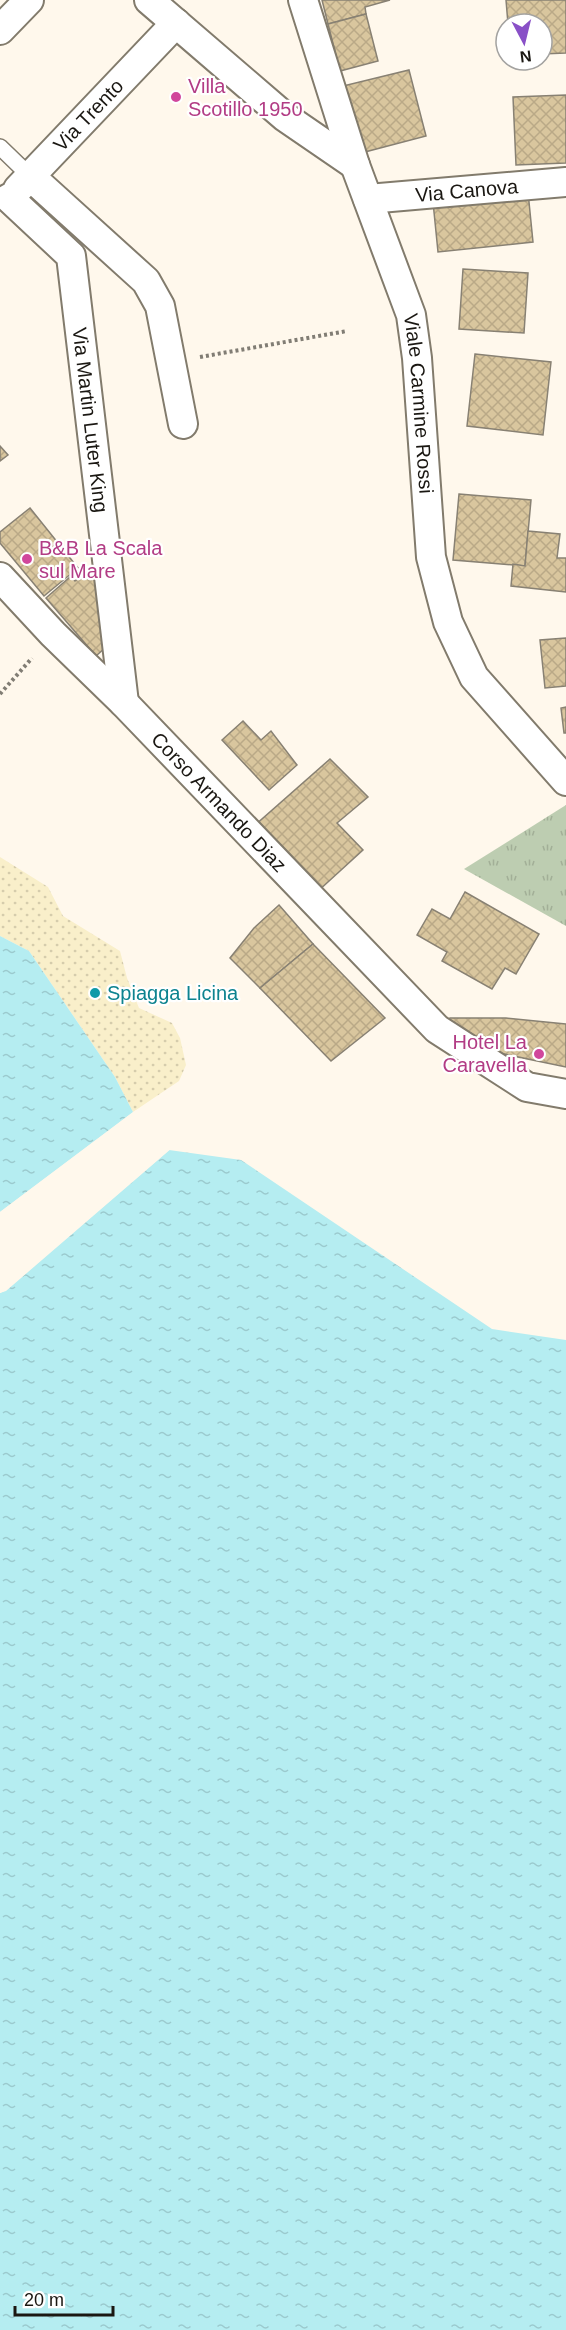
<svg xmlns="http://www.w3.org/2000/svg" width="566" height="2330" viewBox="0 0 566 2330" font-family="Arial,sans-serif">
<style>
.sand{fill:url(#sand-dots)}
.park{fill:url(#park-tufts)}
.water{fill:url(#water-ripples)}
.pier{fill:#fff8ec}
.building{fill:url(#building-cross-hatch);stroke:#888173;stroke-width:1.5}
.lines{fill:none;stroke-linecap:round;stroke-linejoin:round}
.service-casing{stroke:#827b6c;stroke-width:18}
.minor-casing{stroke:#827b6c;stroke-width:32}
.path{stroke:#817d74;stroke-width:4;stroke-dasharray:3 3;stroke-linecap:butt}
.service{stroke:#fff;stroke-width:15}
.minor{stroke:#fff;stroke-width:28}
.hotel-dot{fill:#d1479c;stroke:#fff;stroke-width:2}
.culture-dot{fill:#0f9aa8;stroke:#fff;stroke-width:2}
.labels{text-anchor:middle;stroke-width:4.5;stroke-linejoin:round;paint-order:stroke}
.hotel-label{font-size:20px;fill:#b23c85;stroke:#fff;text-anchor:start}
.street-label{font-size:20px;fill:#1a1712;stroke:#fff}
.culture-label{font-size:20px;fill:#0d838f;stroke:#fff;text-anchor:start}
</style>
<defs>
<pattern id="sand-dots" width="8" height="8" patternUnits="userSpaceOnUse" patternTransform="scale(1.5)"><rect width="8" height="8" fill="#f9efca"/><path d="M2 2h.1M6 6h.1" fill="none" stroke="#d5ccac" stroke-width="1.8" stroke-linecap="round"/></pattern>
<pattern id="park-tufts" width="24" height="20" patternUnits="userSpaceOnUse" patternTransform="scale(1.5)"><rect width="24" height="20" fill="#bdcdb1"/><path d="M3 7l-1-3M5 7V3M7 7l1-3M15 17l-1-3M17 17v-4M19 17l1-3" fill="none" stroke="#a2af97"/></pattern>
<pattern id="water-ripples" width="26" height="14" patternUnits="userSpaceOnUse" patternTransform="scale(1.5)"><rect width="26" height="14" fill="#b5edf1"/><path d="M2 4q2-2 4 0t4 0M15 11q2-2 4 0t4 0" fill="none" stroke="#9bcace"/></pattern>
<pattern id="building-cross-hatch" width="8" height="8" patternUnits="userSpaceOnUse" patternTransform="scale(1.5)"><rect width="8" height="8" fill="#d9c69e"/><path d="M0 0l8 8M0 8l8-8" fill="none" stroke="#baa987"/></pattern>
</defs>
<rect width="100%" height="100%" fill="#fff8ec"/>
<polygon class="sand" points="0,857 48,887 63,916 120,951 127,978 139,1008 172,1023 180,1038 186,1065 179,1081 133,1112 115,1077 29,951 0,936"/>
<polygon class="park" points="566,805 566,926 464,869"/>
<g class="water">
<polygon points="0,936 29,951 115,1077 133,1112 0,1212"/>
<polygon points="169,1150 241,1160 492,1329 566,1340 566,2330 0,2330 0,1293 6,1290"/>
</g>
<g class="pier">
<polygon points="136,1110 135,1114 0,1215 0,1212"/>
<polygon points="167,1148 172,1148 6,1291 0,1293 0,1290 5,1288"/>
</g>
<g class="building">
<polygon points="322,0 390,0 365,7 366,14 328,24"/>
<polygon points="506,0 566,0 566,53 542,54 542,24 508,24"/>
<polygon points="366,14 378,61 340,71 328,24"/>
<polygon points="409,70 426,136 361,153 343,86"/>
<polygon points="566,95 566,163 516,165 513,97"/>
<polygon points="528,192 533,242 438,252 433,202"/>
<polygon points="463,269 528,273 524,333 459,329"/>
<polygon points="475,354 551,362 543,435 467,426"/>
<polygon points="0,446 8,455 0,461"/>
<polygon points="459,494 531,500 525,566 453,560"/>
<polygon points="30,508 78,568 44,596 0,543 0,532"/>
<polygon points="528,531 560,534 557,558 566,558 566,592 511,586 513,564 525,566"/>
<polygon points="100,560 106,647 96,656 46,598 71,576 75,581"/>
<polygon points="566,638 566,686 545,688 540,640"/>
<polygon points="566,707 566,733 564,733 561,708"/>
<polygon points="243,721 261,740 271,731 297,765 269,790 222,740"/>
<polygon points="330,759 368,797 337,823 363,850 317,892 253,827"/>
<polygon points="465,892 539,934 516,974 505,968 492,989 442,961 447,952 417,935 432,909 450,919"/>
<polygon points="279,905 313,944 260,988 230,958 254,928"/>
<polygon points="313,944 385,1018 331,1061 260,988"/>
<polygon points="450,1018 506,1018 566,1024 566,1067 499,1053 444,1023"/>
</g>
<g class="lines">
<defs>
<polyline id="service" points="0,147 30,176"/>
<g id="minor">
<polyline points="149,0 285,117 355,165"/>
<path id="s1" d="M303,0L355,165L411,315L417,358L431,557L448,622L474,677L566,781"/>
<polyline points="0,30 29,0"/>
<polyline points="30,176 146,281 160,306 183,424"/>
<path id="s2" d="M18,189L176,23"/>
<path id="s3" d="M9,198L71,256L124,703"/>
<path id="s4" d="M368,199L566,182"/>
<path id="s5" d="M0,577L53,634L124,703L437,1029L527,1087L566,1094"/>
</g>
</defs>
<use href="#service" class="service-casing"/>
<use href="#minor" class="minor-casing"/>
<g class="path">
<polyline points="200,357 347,331"/>
<polyline points="0,694 32,658"/>
</g>
<use href="#service" class="service"/>
<use href="#minor" class="minor"/>
</g>
<g class="hotel-dot">
<circle cx="176" cy="97" r="6"/>
<circle cx="27" cy="559" r="6"/>
<circle cx="539" cy="1054" r="6"/>
</g>
<circle class="culture-dot" cx="95" cy="993" r="6"/>
<g class="labels">
<g class="hotel-label">
<text x="188" y="93">Villa<tspan x="188" dy="23">Scotillo 1950</tspan></text>
<text x="39" y="555">B&amp;B La Scala<tspan x="39" dy="23">sul Mare</tspan></text>
<text x="527" y="1049" text-anchor="end">Hotel La<tspan x="527" dy="23">Caravella</tspan></text>
</g>
<g class="street-label">
<text dy="7" stroke="none"><textPath href="#s2" startOffset="102">Via Trento</textPath></text>
<text dy="7" stroke="none"><textPath href="#s4" startOffset="99">Via Canova</textPath></text>
<text dy="7" stroke="none"><textPath href="#s1" startOffset="422">Viale Carmine Rossi</textPath></text>
<text dy="7" stroke="none"><textPath href="#s3" startOffset="250">Via Martin Luter King</textPath></text>
<text dy="7" stroke="none"><textPath href="#s5" startOffset="314">Corso Armando Diaz</textPath></text>
</g>
<g class="culture-label">
<text x="107" y="1000">Spiagga Licina</text>
</g>
</g>
<g transform="translate(524 42) rotate(173)"><circle r="28" fill="#ffffff" stroke="#a3a2a0" stroke-width="1.5"/>
<path d="M0-4.5L10 22L0 15L-10 22Z" fill="#8950c7"/>
<text y="-9" font-size="16" font-weight="bold" text-anchor="middle" fill="#1a1712">N</text>
</g>
<path d="M15 2306v9h98v-9" fill="none" stroke="#1a1712" stroke-width="3"/>
<text x="24" y="2306" font-size="18" fill="#1a1712" stroke="#ffffff" stroke-width="4.5" paint-order="stroke">20 m</text>
</svg>
